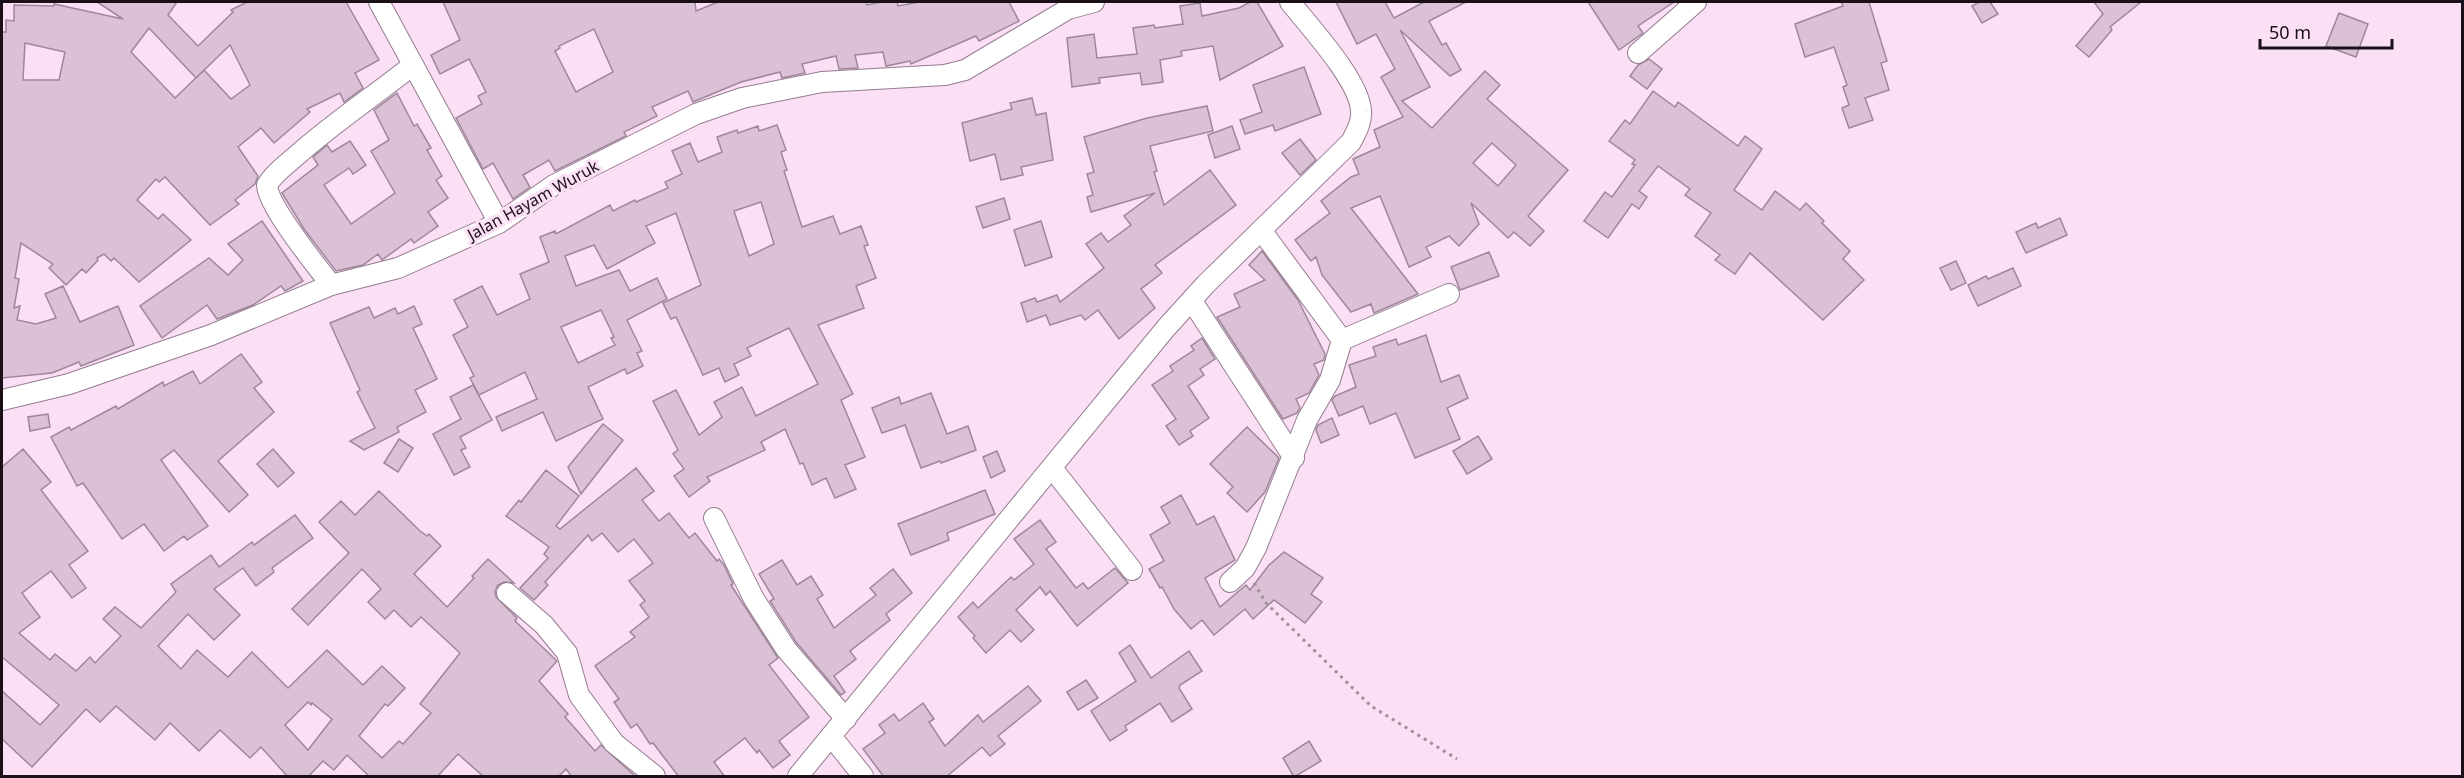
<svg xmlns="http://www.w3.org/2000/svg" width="2464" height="778" viewBox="0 0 2464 778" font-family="'Noto Sans',sans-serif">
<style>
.building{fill:#dac1d6;stroke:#9f879b;stroke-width:1.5;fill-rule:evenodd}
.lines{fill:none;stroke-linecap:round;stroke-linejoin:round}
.minor-casing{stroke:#947c90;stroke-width:22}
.path{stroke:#a18d9e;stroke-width:3;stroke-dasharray:3 4.5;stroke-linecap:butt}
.minor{stroke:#fff;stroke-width:20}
.labels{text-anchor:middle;stroke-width:6;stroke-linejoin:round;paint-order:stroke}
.street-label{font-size:16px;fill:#191018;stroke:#fadff5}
</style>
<rect width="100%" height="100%" fill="#fadff5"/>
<g class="building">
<path d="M97,2H177L168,15L198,46L233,12L231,10L247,2H346L379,60L355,73L363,88L344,102L340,93L307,109L310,112L274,143L261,128L238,147L258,176L255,184L235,200L239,204L210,225L165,177L159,182L156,179L137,200L158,219L163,214L191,240L139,282L114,258L111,261L104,254L97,258L98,260L86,273L82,269L66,285L49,268L53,264L21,243L15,278L19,279L14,308L20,306L17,320L36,324L56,318L45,294L63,286L80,322L118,306L134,345L81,366L79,362L52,373L2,378V32H6V20L14,21V5L54,6V4L123,19ZM149,28L196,78L230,45L250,85L231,99L204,70L175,98L131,52ZM25,43L65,52L59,80H23Z"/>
<path d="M443,2H695L696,11L718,2H866L867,5L881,2H897L898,6L919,2H1009L1019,21L979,41L976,36L911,64L910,61L886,66L883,52L855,55L858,68L839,69L836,56L802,64L805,73L782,78L780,72L741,82L693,102L688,91L652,107L657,116L624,132L626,136L555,171L549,160L523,175L530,187L513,199L493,163L483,169L456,118L482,104L478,96L486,92L469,59L440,74L431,55L460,40ZM594,29L613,72L576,92L555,51L560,48L559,46Z"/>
<polygon points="1250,2 1257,2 1283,46 1220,80 1213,46 1181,51 1182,56 1160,60 1163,82 1142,85 1140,73 1099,78 1100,83 1072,87 1067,38 1094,34 1097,58 1137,54 1133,28 1154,25 1155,28 1183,24 1180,6 1200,3 1202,16 1239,8"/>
<path d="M1336,2H1385L1394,18L1424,2H1466L1429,21L1442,45L1446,43L1461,70L1450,76L1400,30L1430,87L1402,101L1432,128L1485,71L1500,85L1487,99L1568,170L1528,216L1544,231L1530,246L1514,232L1508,238L1471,203L1479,224L1459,246L1449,236L1426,247L1431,257L1409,267L1380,196L1351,208L1418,294L1374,313L1371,304L1351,312L1322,275L1316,257L1311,261L1295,240L1330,213L1321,201L1351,177L1359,174L1353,159L1380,147L1374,130L1403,117L1381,77L1395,69L1376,34L1357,44ZM1492,143L1516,165L1498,186L1473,163Z"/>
<polygon points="1588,2 1674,2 1638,26 1643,33 1619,50"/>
<polygon points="1841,2 1869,2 1887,61 1881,63 1889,90 1865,98 1873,120 1849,128 1842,108 1849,105 1843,87 1847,85 1834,47 1805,57 1795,24 1843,6"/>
<polygon points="1979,2 1990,2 1998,14 1982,23 1972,6"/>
<polygon points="2094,2 2141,2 2110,27 2112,30 2089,57 2076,46 2103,14"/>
<polygon points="2339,13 2368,24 2356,57 2326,46"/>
<polygon points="1649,59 1662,69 1647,89 1630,76 1638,65"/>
<polygon points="1304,67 1321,114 1275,131 1273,125 1245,134 1240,120 1262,112 1253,85"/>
<polygon points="1653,91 1675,107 1678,102 1738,146 1745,136 1762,149 1734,190 1762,210 1775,191 1800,210 1806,203 1824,221 1822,223 1850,251 1843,259 1864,280 1823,320 1750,253 1735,274 1715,260 1720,255 1695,236 1711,213 1685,195 1690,189 1658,166 1639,191 1647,197 1639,209 1632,204 1608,238 1584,221 1605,192 1612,197 1635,165 1632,164 1635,160 1609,141 1625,120 1630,124"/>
<polygon points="397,93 414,126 417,124 431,148 427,150 442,176 436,180 448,198 428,212 438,226 414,243 411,239 382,260 378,254 363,265 336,271 304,229 282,193 318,165 313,157 327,145 332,152 350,141 366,165 353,174 349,168 324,185 351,224 395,193 371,151 389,140 374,110"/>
<polygon points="1032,98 1036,115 1046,113 1053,160 1021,167 1023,175 1001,180 995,154 970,161 962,123 1012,109 1010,103"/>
<polygon points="1207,106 1213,131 1150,146 1157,171 1154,172 1164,205 1210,170 1236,205 1155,265 1162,273 1141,289 1155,308 1119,339 1098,310 1085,320 1081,315 1050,325 1046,315 1027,322 1021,303 1035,298 1037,302 1057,295 1060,302 1104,268 1086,244 1101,233 1108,242 1131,225 1124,216 1155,193 1091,212 1087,197 1093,195 1087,174 1094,172 1084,137 1147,118"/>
<path d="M777,125L786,150L781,152L787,170L784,171L802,227L833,216L840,234L861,226L868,245L864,246L876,278L856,286L864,308L818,325L853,394L841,400L865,457L845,465L856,489L835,498L826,478L812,485L803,463L800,464L785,429L761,442L765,450L707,477L710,481L689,497L674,476L684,469L673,454L678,450L653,401L676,390L699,435L722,417L714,402L742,387L756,416L818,384L789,328L747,348L751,356L734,364L739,375L725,382L719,368L703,375L676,317L671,319L663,303L701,285L676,213L646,226L655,243L607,269L594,245L565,256L576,286L619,270L630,291L657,278L667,299L627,320L642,351L637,353L643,366L627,374L625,369L588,387L603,419L556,441L543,412L502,431L496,417L537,399L525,372L479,395L470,378L474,376L453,335L468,327L454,300L482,286L497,315L530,299L520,274L549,262L540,237L555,231L556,234L610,205L613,211L635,200L636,202L668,188L665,182L682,174L672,151L690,143L698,162L722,152L717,137L737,130L738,133L758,126L759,131ZM761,202L774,244L749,256L734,211ZM601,310L614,337L611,338L615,345L578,363L561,327Z"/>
<polygon points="1232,126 1240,149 1215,158 1208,135"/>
<polygon points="1300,139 1316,160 1300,175 1282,153"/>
<polygon points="1004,198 1010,219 983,228 976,207"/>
<polygon points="2060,218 2067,235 2026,253 2016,232 2036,223 2038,228"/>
<polygon points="262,221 303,281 285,291 281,286 253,305 217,319 207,305 162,338 140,306 209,258 228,275 243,260 228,244"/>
<polygon points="1041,221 1052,257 1025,266 1014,230"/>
<polygon points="1262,251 1298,300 1325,354 1324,360 1314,364 1319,375 1309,393 1296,399 1300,408 1297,413 1283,419 1217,317 1240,307 1234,294 1265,280 1249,265"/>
<polygon points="1489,252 1499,276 1460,290 1451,267"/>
<polygon points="1956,261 1966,283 1951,290 1940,268"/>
<polygon points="2013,268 2021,286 1978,306 1968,285 1986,276 1988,279"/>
<polygon points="414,306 422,324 413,328 437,379 415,390 426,412 397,427 399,432 364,450 350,441 375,428 357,392 360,390 330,323 369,307 374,318 395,308 398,314"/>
<polygon points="1426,335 1441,382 1459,375 1468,398 1447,408 1460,439 1415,458 1396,413 1370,424 1363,406 1339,416 1332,400 1335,396 1356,387 1349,365 1376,356 1373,347 1396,339 1398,345"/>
<polygon points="1202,338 1215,359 1200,369 1204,375 1188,386 1209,418 1190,431 1193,436 1179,445 1166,426 1176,419 1152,385 1173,371 1170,366 1194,350 1191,346"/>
<polygon points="241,354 262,382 254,388 274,412 218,461 248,495 229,512 174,450 161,460 208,526 187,540 184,536 164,551 144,524 122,539 83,483 77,486 51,437 69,427 71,430 116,406 118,409 163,382 164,386 193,371 200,384"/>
<polygon points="473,385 492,420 460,437 466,448 461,450 470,467 454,475 433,434 461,419 450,397"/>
<polygon points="931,393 947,434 968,426 976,450 941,463 940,461 921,468 905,425 882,433 872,408 899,397 901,404"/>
<polygon points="48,414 50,427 30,431 28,417"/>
<polygon points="1332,418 1339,435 1321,443 1316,430 1318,425"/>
<polygon points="603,424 623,440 581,494 568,467"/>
<polygon points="1247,427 1279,458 1265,492 1247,512 1227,493 1233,487 1210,464"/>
<polygon points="1478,436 1492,459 1467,474 1453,451"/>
<polygon points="399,439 413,448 398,472 384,463"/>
<path d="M23,449L51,482L41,490L88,551L69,565L86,588L72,598L51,571L22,593L40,617L19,633L50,660L55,654L76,671L90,657L95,663L121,636L103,619L115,607L141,628L176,592L171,584L211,555L219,567L252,542L254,545L295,515L313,538L272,568L274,572L256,586L243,568L214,589L240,615L214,640L188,614L158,646L181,669L197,650L228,677L252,652L288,688L327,650L363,685L382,666L405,688L388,706L385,704L359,736L382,758L399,741L403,744L431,713L420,704L460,653L421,617L411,627L394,610L385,619L368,602L381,589L362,569L308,625L292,609L349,553L319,522L341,501L355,515L379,491L419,530L427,536L429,534L441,546L414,574L447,607L474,578L472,576L488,559L514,583L504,582L498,585L495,591L496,597L517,618L515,621L557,661L539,681L568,714L565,717L595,751L601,745L636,777H572L566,769L558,777H484L458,754L437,777H370L347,755L334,770L323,761L308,777H288L261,747L250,758L220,730L199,751L170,723L155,740L116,706L100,722L86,709L32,767L2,739V691L40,725L59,705L2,657V467ZM308,702L311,705L312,703L332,719L308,750L285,725Z"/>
<polygon points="273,449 294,473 278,487 257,464"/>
<polygon points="997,451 1005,471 991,478 983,457"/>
<polygon points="636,468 654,491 642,500 659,521 669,513 689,538 695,533 717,561 719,559 724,565 733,584 731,585 778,658 769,665 809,717 779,741 790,755 773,768 759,750 757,753 745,738 714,762 725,777 679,777 653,743 650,744 637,724 631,728 614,702 619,699 595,666 635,637 630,632 649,617 640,605 645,601 629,581 653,563 634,539 618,552 602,533 592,541 588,535 545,582 548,585 534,600 520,588 548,558 544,554 549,547 506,516 519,500 521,502 546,470 579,496 556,526 560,529"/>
<polygon points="985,490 995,514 947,533 949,540 911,555 898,524"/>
<polygon points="1181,495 1197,525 1214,516 1235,560 1205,578 1220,607 1246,585 1250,590 1269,565 1284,552 1323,578 1311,594 1322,602 1305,623 1274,600 1253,619 1245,609 1214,635 1202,620 1191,629 1174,609 1162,587 1160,588 1149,569 1164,561 1150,535 1170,523 1161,507"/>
<polygon points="1040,520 1056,542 1046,549 1076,588 1083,583 1088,589 1115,568 1128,583 1077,626 1050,591 1046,595 1040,587 1016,610 1034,630 1021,642 1010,630 986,653 973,638 975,636 958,617 973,602 978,608 1011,577 1014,580 1034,564 1014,539"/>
<polygon points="782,560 797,585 811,576 823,595 817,599 834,628 876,595 870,588 893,569 912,593 886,614 890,620 850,651 856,659 834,676 845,692 841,695 796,642 770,601 774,599 759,574"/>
<polygon points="1130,645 1151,678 1189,651 1202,671 1180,685 1179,688 1192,709 1172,722 1160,703 1125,726 1127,730 1110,741 1091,711 1136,681 1119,653"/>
<polygon points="1086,680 1098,698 1078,710 1067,692"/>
<polygon points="1028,686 1041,701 998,736 1005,744 990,756 982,747 946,777 884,777 863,749 885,733 879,725 894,714 899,721 923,703 934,719 929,722 945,746 978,715 983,722"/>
<polygon points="1309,741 1321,761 1294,777 1283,758"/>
</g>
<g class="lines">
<defs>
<g id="minor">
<polyline points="379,2 499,223"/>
<polyline points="1638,53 1696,2"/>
<polyline points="1261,230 1342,340"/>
<path d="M331,285C317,266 268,207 267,185C274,173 286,165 296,156C333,123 374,96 413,65"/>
<polyline points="1192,301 1294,458"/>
<polyline points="1342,340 1449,294"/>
<polyline points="2,400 69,384 211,335 331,285 398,268 499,223 554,185 696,114 742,98 822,82 945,75 965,70 1068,9 1094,2"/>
<polyline points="1052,468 1132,570"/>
<polyline points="714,518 754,599 786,649 846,719"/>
<polyline points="1230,582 1245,568 1256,548 1307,420 1330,380 1342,340"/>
<polyline points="507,593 544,625 567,653 579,695 614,743 655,776"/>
<polyline points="831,736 863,776"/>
<path d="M798,776L1166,328L1206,284L1351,142C1356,132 1362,123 1361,111C1360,81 1309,26 1290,2"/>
</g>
</defs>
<use href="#minor" class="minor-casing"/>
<polyline class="path" points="1254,583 1266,603 1371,706 1457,759"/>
<use href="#minor" class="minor"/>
</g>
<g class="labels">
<g class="street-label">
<text transform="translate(533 200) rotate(-29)" y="6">Jalan Hayam Wuruk</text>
</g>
</g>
<rect width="2464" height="778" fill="none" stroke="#191018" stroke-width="6"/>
<path d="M2260 39v9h132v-9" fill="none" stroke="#191018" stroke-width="3"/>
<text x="2269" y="39" font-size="18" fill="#191018" stroke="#fadff5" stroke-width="4.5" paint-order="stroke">50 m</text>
</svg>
